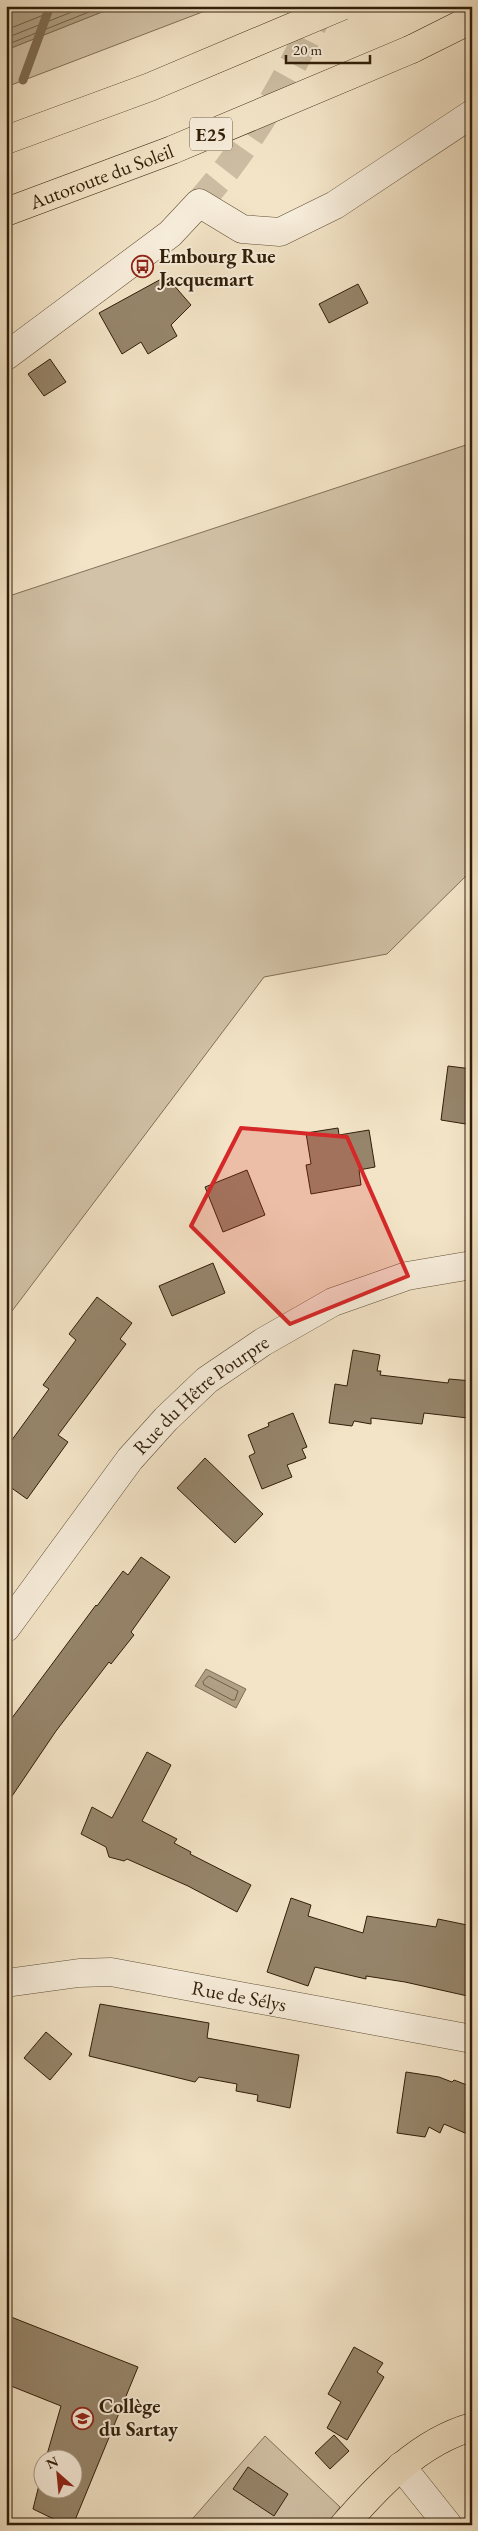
<svg xmlns="http://www.w3.org/2000/svg" width="478" height="2531" viewBox="0 0 478 2531" font-family="'EB Garamond',serif">
<style>
.green{fill:#d2c2a7;stroke:#827058}
.water{fill:#b1a186;stroke:#7e6d54}
.lines{fill:none;stroke-linecap:round;stroke-linejoin:round}
.shore{stroke:#716047;stroke-width:1}
.stream{stroke:#7e6d54;stroke-width:9}
.building{fill:#96856b;stroke:#311e08}
.minor-tunnel{stroke:#ccbca1;stroke-width:28;stroke-dasharray:28 14;stroke-linecap:butt}
.minor-casing{stroke:#625038;stroke-width:29}
.major-casing{stroke:#311e08;stroke-width:29}
.highway-casing{stroke:#311e08;stroke-width:29}
.minor{stroke:#f7eddb;stroke-width:28}
.major{stroke:#f3e4c7;stroke-width:28}
.highway{stroke:#f3e4c7;stroke-width:28}
.highway-bridge-casing{stroke:#311e08;stroke-width:29;stroke-linecap:butt}
.highway-bridge{stroke:#f3e4c7;stroke-width:28}
.marked{fill:#d62828;fill-opacity:0.2;stroke:#d62828;stroke-width:4;stroke-linejoin:round}
.labels{text-anchor:middle;stroke-width:4;stroke-linejoin:round;paint-order:stroke}
.shield{fill:#f7eddb;stroke:#6c5c47;stroke-width:1}
.shield-label{font-size:19px;font-weight:bold;fill:#311e08}
.street-label{font-size:20px;fill:#311e08;stroke:#f7eddb}
.poi-label{font-size:20px;font-weight:bold;fill:#311e08;stroke:#f7eddb;text-anchor:start}
</style>
<rect width="100%" height="100%" fill="#f3e4c7"/>
<filter id="stains"><feTurbulence type="fractalNoise" baseFrequency=".004" numOctaves="4"/><feColorMatrix values="0 0 0 0 .2 0 0 0 0 .09 0 0 0 0 .02 0 0 0 .5 -.17"/></filter>
<radialGradient id="worn" r=".72"><stop offset=".6" stop-color="#630" stop-opacity="0"/><stop offset="1" stop-color="#630" stop-opacity=".3"/></radialGradient>
<g class="green">
<polygon points="117,6 218,6 6,87 6,50"/>
<polygon points="472,443 472,870 387,954 264,977 6,1319 6,597"/>
<polygon points="265,2436 340,2507 327,2525 187,2525"/>
</g>
<g class="water">
<polygon points="6,6 117,6 6,50"/>
<polygon points="206,1669 246,1689 236,1708 195,1686"/>
</g>
<g class="lines">
<g class="shore">
<polyline points="6,30 66,6"/>
<polyline points="6,38 87,6"/>
<polyline points="6,45 104,6"/>
<polygon points="209,1676 238,1691 235,1700 232,1700 204,1685 203,1682"/>
</g>
<polyline class="stream" points="23,80 50,6"/>
</g>
<g class="building">
<polygon points="163,278 169,285 172,283 191,305 171,325 177,336 148,354 141,342 122,354 99,313"/>
<polygon points="358,284 368,303 329,323 319,304"/>
<polygon points="50,359 66,382 44,396 28,374"/>
<polygon points="448,1066 472,1069 472,1125 441,1120"/>
<polygon points="338,1128 339,1135 369,1130 375,1167 359,1170 361,1185 311,1194 306,1165 311,1164 306,1133"/>
<polygon points="247,1170 265,1215 223,1232 205,1187"/>
<polygon points="213,1263 225,1293 172,1316 159,1286"/>
<polygon points="97,1297 132,1323 120,1339 126,1344 58,1435 68,1442 27,1499 6,1484 6,1448 49,1389 43,1385 76,1340 69,1334"/>
<polygon points="353,1350 380,1355 377,1371 381,1371 380,1375 448,1383 449,1379 472,1381 468,1418 424,1413 422,1424 371,1418 371,1424 354,1421 352,1426 329,1423 335,1384 347,1386"/>
<polygon points="293,1413 307,1447 302,1449 306,1458 287,1465 292,1477 262,1489 249,1456 255,1453 248,1435 269,1426 268,1423"/>
<polygon points="205,1458 263,1514 235,1543 177,1488"/>
<polygon points="141,1557 170,1577 131,1632 134,1635 111,1664 109,1662 56,1731 6,1805 6,1726 96,1605 97,1606 123,1571 128,1575"/>
<polygon points="147,1752 171,1765 142,1821 177,1839 174,1843 191,1852 190,1854 251,1885 237,1912 188,1886 127,1859 124,1861 109,1857 106,1847 81,1834 92,1807 112,1818"/>
<polygon points="291,1898 311,1905 308,1916 363,1933 367,1916 436,1927 438,1919 472,1926 472,1997 405,1982 366,1976 366,1979 315,1967 308,1986 267,1972"/>
<polygon points="100,2004 209,2023 207,2038 299,2055 290,2108 257,2101 258,2095 236,2091 237,2084 199,2077 195,2082 89,2056"/>
<polygon points="46,2032 72,2054 50,2080 24,2058"/>
<polygon points="406,2072 439,2077 452,2082 454,2080 472,2087 472,2136 444,2124 440,2133 429,2127 425,2137 397,2133"/>
<polygon points="6,2315 138,2367 73,2525 66,2525 33,2509 42,2473 42,2488 72,2488 72,2458 46,2458 61,2406 6,2384"/>
<polygon points="354,2347 383,2363 377,2372 384,2377 347,2440 327,2428 341,2402 328,2394"/>
<polygon points="334,2435 349,2451 330,2469 315,2453"/>
<polygon points="248,2467 288,2494 274,2516 233,2489"/>
</g>
<g class="lines">
<path class="minor-tunnel" d="M199,203C253,142 287,80 322,6"/>
<defs>
<g id="minor">
<polyline points="6,356 170,234 199,203 242,229 280,232 335,205 472,114"/>
<path id="s1" d="M6,1628L130,1459L166,1419L207,1380L263,1342L333,1302L407,1276L472,1265"/>
<path id="s2" d="M6,1983L79,1973L111,1972L472,2039"/>
<polyline points="401,2466 448,2525"/>
</g>
<path id="major" d="M344,2525C379,2485 419,2442 472,2427"/>
<polyline id="highway" points="412,49 472,19"/>
</defs>
<use href="#minor" class="minor-casing"/>
<use href="#major" class="major-casing"/>
<use href="#highway" class="highway-casing"/>
<use href="#minor" class="minor"/>
<use href="#major" class="major"/>
<use href="#highway" class="highway"/>
<defs>
<g id="highway-bridge">
<polyline points="6,140 150,87 342,6"/>
<path id="s3" d="M6,212L172,150L412,49"/>
</g>
</defs>
<use href="#highway-bridge" class="highway-bridge-casing"/>
<use href="#highway-bridge" class="highway-bridge"/>
</g>
<path class="marked" d="M241,1128L347,1137L408,1276L290,1324L191,1226Z"/>
<defs>
<symbol id="bus-ring" viewBox="-11 -11 22 22"><circle r="9.5" fill="#f7eddb" stroke="#8f2418" stroke-width="1.5"/><path d="M-5-6H5V4H4V6H2V4H-2V6H-4V4H-5ZM-3.5-4V0h7V-4ZM-3.5 1.2v1.5H-2V1.2ZM2 1.2v1.5H3.5V1.2Z" fill="#8f2418"/></symbol>
<symbol id="school-ring" viewBox="-11 -11 22 22"><circle r="9.5" fill="#f7eddb" stroke="#8f2418" stroke-width="1.5"/><path d="M0-5L7-2L0 1L-7-2ZM-4 1L0 2.5L4 1V4Q0 6-4 4Z" fill="#8f2418"/></symbol>
</defs>
<g fill-rule="evenodd">
<use href="#bus-ring" x="130" y="254" width="25" height="25"/>
<use href="#school-ring" x="70" y="2406" width="25" height="25"/>
</g>
<g class="labels">
<rect class="shield" x="190" y="117.5" width="42" height="33" rx="4"/>
<g class="shield-label">
<text x="211" y="141">E25</text>
</g>
<g class="street-label">
<text dy="7" stroke="none"><textPath href="#s3" startOffset="102">Autoroute du Soleil</textPath></text>
<text dy="7" stroke="none"><textPath href="#s1" startOffset="306">Rue du Hêtre Pourpre</textPath></text>
<text dy="7" stroke="none"><textPath href="#s2" startOffset="236">Rue de Sélys</textPath></text>
</g>
<g class="poi-label">
<text x="159" y="263">Embourg Rue<tspan x="159" dy="23">Jacquemart</tspan></text>
<text x="99" y="2413">Collège<tspan x="99" dy="23">du Sartay</tspan></text>
</g>
</g>
<rect width="478" height="2531" fill="none" stroke="#f3e4c7" stroke-width="25"/>
<rect x="8" y="8" width="463" height="2516" fill="none" stroke="#311e08" stroke-width="2.5"/>
<rect x="12" y="12" width="453" height="2506" fill="none" stroke="#311e08"/>
<g transform="translate(58 2474) rotate(333)"><circle r="24" fill="#f7eddb" stroke="#a89a87"/>
<path d="M0-4L9 19L0 12L-9 19Z" fill="#8f2418"/>
<text y="-8" font-size="14" font-weight="bold" text-anchor="middle" fill="#311e08">N</text>
</g>
<path d="M286 55v8h84v-8" fill="none" stroke="#311e08" stroke-width="2.5"/>
<text x="293" y="55" font-size="15" fill="#311e08" stroke="#f7eddb" stroke-width="4" paint-order="stroke">20 m</text>
<rect width="100%" height="100%" filter="url(#stains)"/>
<rect width="100%" height="100%" fill="url(#worn)"/>
</svg>
